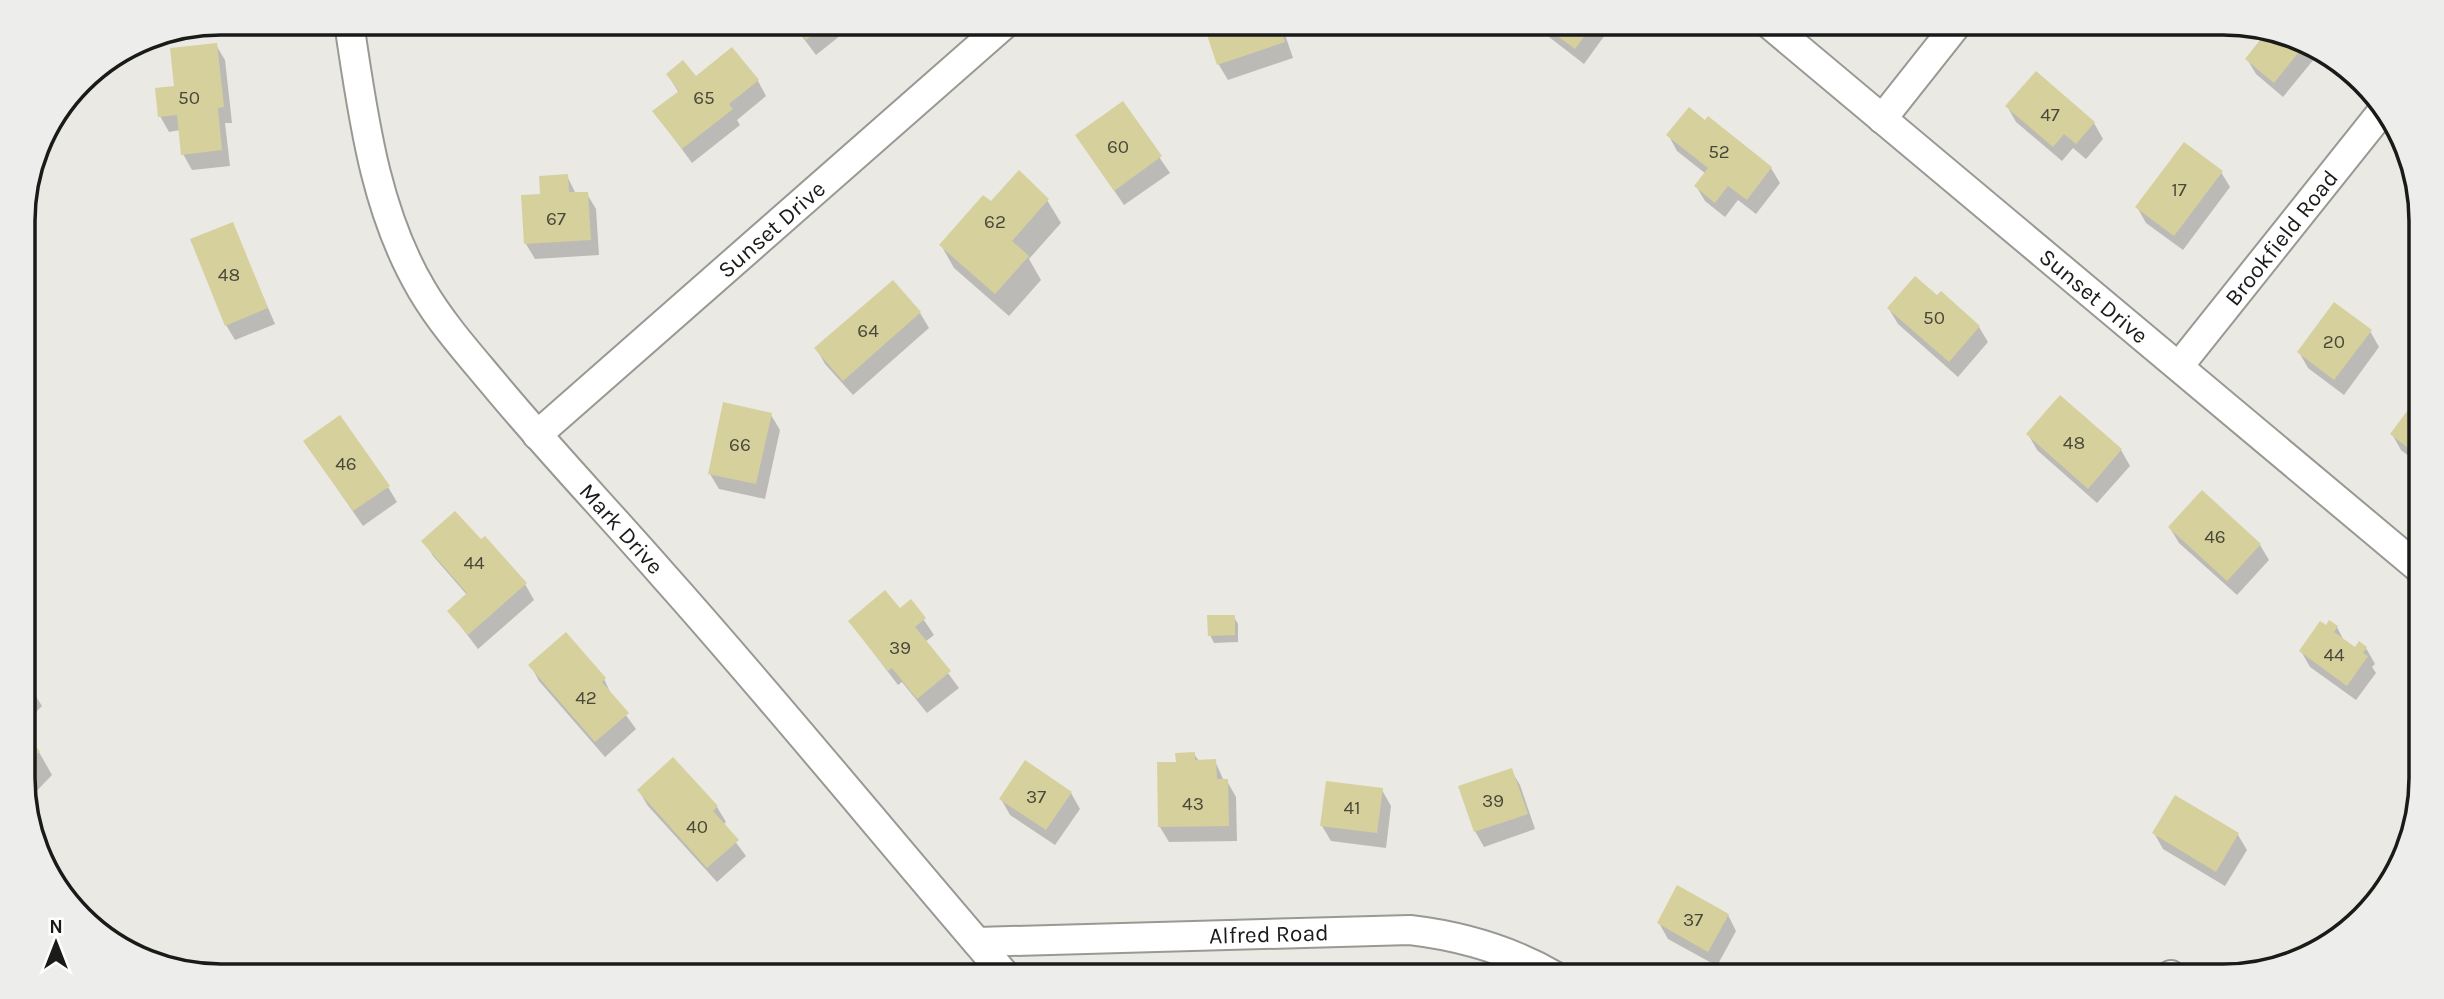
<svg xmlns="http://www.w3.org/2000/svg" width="2444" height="999" viewBox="0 0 2444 999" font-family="Karla,sans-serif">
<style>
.shadow{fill:#0003}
.building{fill:#d6d19c}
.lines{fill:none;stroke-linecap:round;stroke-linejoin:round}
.minor-casing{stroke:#999993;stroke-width:32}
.minor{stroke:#fff;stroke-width:28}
.labels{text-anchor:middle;stroke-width:7;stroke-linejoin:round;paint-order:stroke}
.number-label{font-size:19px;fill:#494839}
.street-label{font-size:23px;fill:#1a1a18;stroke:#fffffe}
.rim{fill:none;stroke:#1a1a18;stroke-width:3.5}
</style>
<rect width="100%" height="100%" fill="#eae9e4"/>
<g class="shadow">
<polygon points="792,23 856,23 816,55"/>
<polygon points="1205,23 1281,23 1293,58 1228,80 1219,65"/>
<polygon points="1531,23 1607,23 1610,28 1584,64"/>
<polygon points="2264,31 2299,38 2319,53 2283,97 2256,74 2247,59 2261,42 2258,37"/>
<polygon points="216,45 225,60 232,123 225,123 230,166 192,170 183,154 180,130 169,132 160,116"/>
<polygon points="2036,73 2094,123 2103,139 2086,159 2073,148 2062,161 2016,122 2007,106"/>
<polygon points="668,75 758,81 766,96 737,120 740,125 692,163 654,111 679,93"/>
<polygon points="1123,104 1170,173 1124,205 1077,136"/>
<polygon points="1669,136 1771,168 1780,183 1756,214 1738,200 1725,217 1705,201 1696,186 1706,174 1677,151"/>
<polygon points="2221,172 2230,187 2183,250 2146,223 2137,207"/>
<polygon points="567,176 576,194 587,194 596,209 599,255 535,259 526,244 542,196"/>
<polygon points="1047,200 1061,223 1029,259 1041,280 1009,316 954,268 941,245 992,203"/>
<polygon points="232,224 275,324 235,340 226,325"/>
<polygon points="1937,297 1979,327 1988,342 1958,377 1898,324 1889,309"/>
<polygon points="920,313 929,328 853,395 825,364 816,348"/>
<polygon points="2370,331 2379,347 2344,395 2308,368 2299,352"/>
<polygon points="2419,398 2420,398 2420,465 2401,450 2392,434"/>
<polygon points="771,415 780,430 765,499 719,489 710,474"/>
<polygon points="2028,434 2121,450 2130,466 2097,503 2037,450"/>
<polygon points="305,442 388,487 397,502 363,526"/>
<polygon points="2170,528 2260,545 2269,560 2237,595 2179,543"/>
<polygon points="424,541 525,584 534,600 478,649 449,611 467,595 433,556"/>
<polygon points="911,601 934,635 925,642 959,688 927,713 902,682 898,685 850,622 899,611"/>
<polygon points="1234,617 1238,624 1238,642 1214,643 1210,635"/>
<polygon points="2326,627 2337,627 2344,641 2356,649 2366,648 2375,664 2372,667 2376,673 2356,700 2310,667 2301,651"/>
<polygon points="531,666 604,679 612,696 636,729 605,757 539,681"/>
<polygon points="24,678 42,706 24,724"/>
<polygon points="24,738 39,752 52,775 25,803"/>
<polygon points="1194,754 1199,761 1215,761 1224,781 1227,781 1236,797 1237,841 1169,842 1160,827 1178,763"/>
<polygon points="1511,770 1520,785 1535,829 1484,847 1475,831"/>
<polygon points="1382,790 1391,806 1386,848 1331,841 1322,826"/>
<polygon points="639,791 717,807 726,822 723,825 746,856 717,882 648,806"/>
<polygon points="1071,793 1080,809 1055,845 1010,815 1001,799"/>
<polygon points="2154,833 2238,835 2247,850 2225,886 2163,849"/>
<polygon points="1728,915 1736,931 1717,966 1668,939 1659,923"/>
</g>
<g class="building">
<polygon points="793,23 828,23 806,40"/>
<polygon points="1203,23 1279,23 1285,42 1217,65"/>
<polygon points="1540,23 1594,23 1575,49"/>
<polygon points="2262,30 2299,38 2306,43 2274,83 2245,59 2260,40 2256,37"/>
<polygon points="217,43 224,107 218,108 222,150 181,155 177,115 158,117 155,88 174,86 170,48"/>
<polygon points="732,47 759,80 729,104 733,109 682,149 652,111 679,91 666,74 683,60 696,76"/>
<polygon points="2036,71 2095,122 2076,144 2064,134 2053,147 2005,106"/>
<polygon points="1123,101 1162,156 1114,191 1075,135"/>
<polygon points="1689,107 1705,120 1708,116 1772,167 1747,200 1728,186 1715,203 1694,186 1708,168 1666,135"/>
<polygon points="2184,142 2223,171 2174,236 2135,207"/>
<polygon points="1019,170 1049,199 1012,241 1029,256 995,294 939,245 983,195 991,201"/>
<polygon points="568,174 569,192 588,192 591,240 524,244 521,195 540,194 539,176"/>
<polygon points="233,222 268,308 225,326 190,239"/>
<polygon points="1915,276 1937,295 1941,291 1980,326 1949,362 1887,308"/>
<polygon points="893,280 921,312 843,381 814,348"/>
<polygon points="2334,302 2372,330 2334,380 2297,352"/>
<polygon points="2420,394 2420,457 2390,434"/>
<polygon points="2060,395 2122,449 2088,489 2026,434"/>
<polygon points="723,402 772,413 756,484 708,474"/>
<polygon points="340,415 390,486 353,511 303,441"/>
<polygon points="2202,490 2261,544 2227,581 2168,527"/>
<polygon points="455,511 481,539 485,536 527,583 468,635 447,611 467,593 421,541"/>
<polygon points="885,590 900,608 911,599 926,618 915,627 951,671 917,699 892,668 888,671 848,621"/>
<polygon points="1207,615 1235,615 1235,635 1208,636"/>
<polygon points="2329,620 2338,626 2334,632 2355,647 2359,641 2367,647 2363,653 2368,656 2347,686 2299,651 2320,621 2326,625"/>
<polygon points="566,632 606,678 602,682 629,713 595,742 528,665"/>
<polygon points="24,736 40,751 24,767"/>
<polygon points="1195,752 1195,760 1216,759 1217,779 1228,779 1229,826 1158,827 1157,762 1176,762 1175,753"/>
<polygon points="673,757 718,806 713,811 739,840 707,868 637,790"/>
<polygon points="1025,760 1072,792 1046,830 999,799"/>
<polygon points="1512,768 1528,814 1474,832 1458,786"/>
<polygon points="1326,781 1383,788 1377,833 1320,826"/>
<polygon points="2175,795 2239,833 2216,872 2152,833"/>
<polygon points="1677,885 1729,914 1708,952 1657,923"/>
</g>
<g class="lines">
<g class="minor-casing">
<g id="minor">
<path id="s1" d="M349,23C363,114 374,209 422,290C442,324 469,354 494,384C548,449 607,511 663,575C780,706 891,843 1006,976"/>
<path id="s2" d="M1768,23L2421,570"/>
<polyline points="1882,119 1958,23"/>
<path id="s3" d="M2179,366L2384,109"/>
<path id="s4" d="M537,435L1006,23"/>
<path id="s5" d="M977,942L1410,930C1461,936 1510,950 1555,976"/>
<polyline points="2171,975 2172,976"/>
</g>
</g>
<use href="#minor" class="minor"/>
</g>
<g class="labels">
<g class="number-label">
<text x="189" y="104">50</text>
<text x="704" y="104">65</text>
<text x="2050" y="121">47</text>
<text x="1118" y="153">60</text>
<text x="1719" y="158">52</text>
<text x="2179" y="196">17</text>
<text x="556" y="225">67</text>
<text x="995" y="228">62</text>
<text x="229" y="281">48</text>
<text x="1934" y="324">50</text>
<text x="868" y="337">64</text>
<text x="2334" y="348">20</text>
<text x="2074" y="449">48</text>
<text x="740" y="451">66</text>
<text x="346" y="470">46</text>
<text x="2215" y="543">46</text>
<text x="474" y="569">44</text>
<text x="900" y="654">39</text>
<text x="2334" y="661">44</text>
<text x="586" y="704">42</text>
<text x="1036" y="803">37</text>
<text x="1493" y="807">39</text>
<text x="1193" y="810">43</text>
<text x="1352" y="814">41</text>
<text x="697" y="833">40</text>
<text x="1693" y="926">37</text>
</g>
<g class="street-label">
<text dy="8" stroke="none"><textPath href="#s4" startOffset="312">Sunset Drive</textPath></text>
<text dy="8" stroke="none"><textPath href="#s3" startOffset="164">Brookfield Road</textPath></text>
<text dy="8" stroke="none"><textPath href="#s2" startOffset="425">Sunset Drive</textPath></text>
<text dy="8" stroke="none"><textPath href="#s1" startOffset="590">Mark Drive</textPath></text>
<text dy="8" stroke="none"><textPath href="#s5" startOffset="292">Alfred Road</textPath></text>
</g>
</g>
<path d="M0 0H2444V999H0ZM221 35H2223A186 186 0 0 1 2409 221V778A186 186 0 0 1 2223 964H221A186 186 0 0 1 35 778V221A186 186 0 0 1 221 35Z" fill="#ededec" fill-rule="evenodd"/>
<path class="rim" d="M221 35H2223A186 186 0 0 1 2409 221V778A186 186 0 0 1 2223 964H221A186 186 0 0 1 35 778V221A186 186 0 0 1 221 35Z"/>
<g transform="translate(56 943)" stroke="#fffffe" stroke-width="5" paint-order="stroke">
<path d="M0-5L12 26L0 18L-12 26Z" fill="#1a1a18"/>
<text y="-10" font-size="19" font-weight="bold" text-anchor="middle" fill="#1a1a18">N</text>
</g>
</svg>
